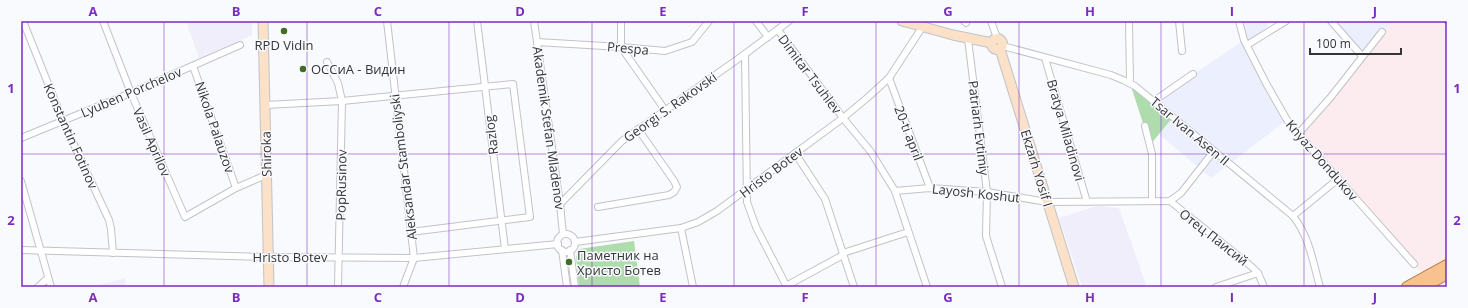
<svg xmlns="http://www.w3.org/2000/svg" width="1468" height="308" viewBox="0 0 1468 308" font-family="'Open Sans',sans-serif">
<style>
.built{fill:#eceffd}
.industrial{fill:#fcecef}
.education{fill:#f1eefc}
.green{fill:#aedcad}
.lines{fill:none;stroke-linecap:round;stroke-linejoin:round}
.street-casing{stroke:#c1c3c9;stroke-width:8}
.secondary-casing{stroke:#c1c3c9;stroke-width:11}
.primary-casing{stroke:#b07741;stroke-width:12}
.street{stroke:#fff;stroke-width:6}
.secondary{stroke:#fbe1c8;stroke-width:9}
.primary{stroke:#f7c290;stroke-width:10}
.rail-casing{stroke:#838487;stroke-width:3.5}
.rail{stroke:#f9fafe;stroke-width:2;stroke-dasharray:6;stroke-linecap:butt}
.grid{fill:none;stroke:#7b2cbf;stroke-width:1;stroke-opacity:0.55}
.poi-dot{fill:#436b26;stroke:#f9fafe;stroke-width:1.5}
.labels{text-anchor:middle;stroke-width:3;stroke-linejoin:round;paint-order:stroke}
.poi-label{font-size:13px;fill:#343537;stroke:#f9fafe;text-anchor:start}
.street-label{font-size:13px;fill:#343537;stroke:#f9fafe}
.neatline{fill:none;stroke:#7b2cbf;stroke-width:1.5}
.grid-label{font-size:13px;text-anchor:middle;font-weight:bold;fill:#7b2cbf}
</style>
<rect width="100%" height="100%" fill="#f9fafe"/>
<g class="built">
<polygon points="1243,21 1266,21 1270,31 1247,45 1287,120 1211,178 1159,134 1173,117 1154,101 1244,40 1239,23"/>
<polygon points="1331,21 1395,21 1382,32 1362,56"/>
</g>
<polygon class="industrial" points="1395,21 1440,21 1447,28 1447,287 1407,287 1425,277 1298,134 1382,32"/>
<g class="education">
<polygon points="186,21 252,21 252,35 199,58"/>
<polygon points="1097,206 1119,208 1147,287 1082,287 1059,218"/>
<polygon points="125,278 126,287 91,287"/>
</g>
<g class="green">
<polygon points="1130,83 1173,117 1150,145"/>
<polygon points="634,241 640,287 579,287 576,257 579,249"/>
</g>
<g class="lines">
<g class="street-casing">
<g id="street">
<polyline points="23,21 63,121 109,220 111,229 113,253"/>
<polyline points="103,21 131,93 185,217 236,188 266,175"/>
<polyline points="387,21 414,258 403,287"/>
<polyline points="477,21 505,249"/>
<polyline points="534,21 560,204 563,234"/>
<polyline points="621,21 621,47 665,110"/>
<polyline points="756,21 768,37"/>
<polyline points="964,21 966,23"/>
<polyline points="991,21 997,38"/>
<polyline points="1129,21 1130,83"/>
<polyline points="1179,21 1182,51"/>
<polyline points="1239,21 1244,40 1267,85 1287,120 1317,155 1414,264"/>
<polyline points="1331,21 1362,56"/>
<polyline points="778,30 843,118 871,152 895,191 927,287"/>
<polyline points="968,39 987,192 986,236 1002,287"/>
<polyline points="537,42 621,47 665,51 692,42 709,21"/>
<polyline points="1247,45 1286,21"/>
<path d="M1003,46L1111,75L1123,80L1135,86L1293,216C1309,236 1313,262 1320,287"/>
<polyline points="745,54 747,202 756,227 787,287"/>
<polyline points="1045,58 1087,202"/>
<polyline points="327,62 338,83 342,101 338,287"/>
<polyline points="193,66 236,188"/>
<polyline points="889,78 930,188"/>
<polyline points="1154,101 1193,74"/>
<polyline points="265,105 342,101 513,84 530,217 411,232"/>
<polyline points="1145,126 1152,154 1152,201"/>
<polyline points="1298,134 1330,98 1382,32"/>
<polyline points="21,138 133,92 240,45"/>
<polyline points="795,153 825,199 854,287"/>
<polyline points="21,181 51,287"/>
<polyline points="895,191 930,188 987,192 1047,202 1170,201 1181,193 1214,151"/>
<polyline points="1170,201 1252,267 1258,273 1264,287"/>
<polyline points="560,204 622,141 745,54 789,21"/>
<polyline points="598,207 669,195 674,192 677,187 674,181 638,129"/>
<polyline points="1293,216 1338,179"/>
<polyline points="681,228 693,287"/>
<circle cx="566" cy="243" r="9"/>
<polyline points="575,242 681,228 698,222 717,211 843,118 867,98 889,78 923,26"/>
<polyline points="21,250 268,257 414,258 558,244"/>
<polyline points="562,250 567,287"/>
<polyline points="570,250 575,287"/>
<polyline points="843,253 908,232"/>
<polyline points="786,286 843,255"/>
<polyline points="38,287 48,278"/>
<polyline points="1216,287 1258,273"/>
</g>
</g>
<g class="secondary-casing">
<g id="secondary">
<polyline points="263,21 269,287"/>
<polyline points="902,21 953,35 992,43"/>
<circle cx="997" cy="44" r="5.5"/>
<polyline points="1000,49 1074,287"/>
</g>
</g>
<g class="primary-casing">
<g id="primary">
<polyline points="1407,287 1447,265"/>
<polyline points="1423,287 1447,274"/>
</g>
</g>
<use href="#street" class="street"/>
<use href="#secondary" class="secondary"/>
<use href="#primary" class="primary"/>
<g class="rail-casing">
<polyline id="rail" points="1445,21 1447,23"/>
</g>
<use href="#rail" class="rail"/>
</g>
<path class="grid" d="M164,21V287M307,21V287M449,21V287M592,21V287M734,21V287M876,21V287M1019,21V287M1161,21V287M1304,21V287M21,154H1447"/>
<g class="poi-dot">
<circle cx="284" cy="31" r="4"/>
<circle cx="303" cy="69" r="4"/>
<circle cx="569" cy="262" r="4"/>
</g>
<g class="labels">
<g class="poi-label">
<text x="284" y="50" text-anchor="middle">RPD Vidin</text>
<text x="311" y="74">ОССиА - Видин</text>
<text x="577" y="260">Паметник на<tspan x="577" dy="15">Христо Ботев</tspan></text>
</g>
<g class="street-label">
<text transform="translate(628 48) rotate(5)" y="5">Prespa</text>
<text transform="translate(810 74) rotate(53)" y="5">Dimitar Tsuhlev</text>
<text transform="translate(131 92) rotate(-23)" y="5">Lyuben Porchelov</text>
<text transform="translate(670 107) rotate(-35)" y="5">Georgi S. Rakovski</text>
<text transform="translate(215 127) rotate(71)" y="5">Nikola Palauzov</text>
<text transform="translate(549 128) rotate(82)" y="5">Akademik Stefan Mladenov</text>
<text transform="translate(979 128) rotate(83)" y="5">Patriarh Evtimiy</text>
<text transform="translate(1066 130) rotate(74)" y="5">Bratya Miladinovi</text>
<text transform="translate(1190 131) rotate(40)" y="5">Tsar Ivan Asen II</text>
<text transform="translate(909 133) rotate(69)" y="5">20-ti april</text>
<text transform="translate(491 135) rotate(-97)" y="5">Razlog</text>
<text transform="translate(71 136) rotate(66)" y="5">Konstantin Fotinov</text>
<text transform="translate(152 142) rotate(66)" y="5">Vasil Aprilov</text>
<text transform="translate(266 154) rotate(-91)" y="5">Shiroka</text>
<text transform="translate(1322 160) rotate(49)" y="5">Knyaz Dondukov</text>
<text transform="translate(403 167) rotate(-97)" y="5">Aleksandar Stamboliyski</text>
<text transform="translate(1037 168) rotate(73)" y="5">Ekzarh Yosif I</text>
<text transform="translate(771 172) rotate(-37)" y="5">Hristo Botev</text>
<text transform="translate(341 185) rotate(-89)" y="5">PopRusinov</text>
<text transform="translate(976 193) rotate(6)" y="5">Layosh Koshut</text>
<text transform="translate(1214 237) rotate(38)" y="5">Отец Паисий</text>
<text x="290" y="262">Hristo Botev</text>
</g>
</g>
<rect width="1468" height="308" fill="none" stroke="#f9fafe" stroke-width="44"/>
<path d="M1310 48v6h91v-6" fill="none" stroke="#343537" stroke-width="2"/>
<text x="1316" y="48" font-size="12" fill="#343537" stroke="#f9fafe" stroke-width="3" paint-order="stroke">100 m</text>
<rect x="22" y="22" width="1424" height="264" class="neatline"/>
<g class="grid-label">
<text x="93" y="16">A</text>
<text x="236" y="16">B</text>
<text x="378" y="16">C</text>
<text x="520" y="16">D</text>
<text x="663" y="16">E</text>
<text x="805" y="16">F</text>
<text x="948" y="16">G</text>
<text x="1090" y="16">H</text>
<text x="1232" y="16">I</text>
<text x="1375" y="16">J</text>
<text x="11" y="93">1</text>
<text x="1457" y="93">1</text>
<text x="11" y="225">2</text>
<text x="1457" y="225">2</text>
<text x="93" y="302">A</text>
<text x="236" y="302">B</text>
<text x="378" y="302">C</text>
<text x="520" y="302">D</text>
<text x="663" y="302">E</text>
<text x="805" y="302">F</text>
<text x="948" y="302">G</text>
<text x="1090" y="302">H</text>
<text x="1232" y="302">I</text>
<text x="1375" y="302">J</text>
</g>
</svg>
